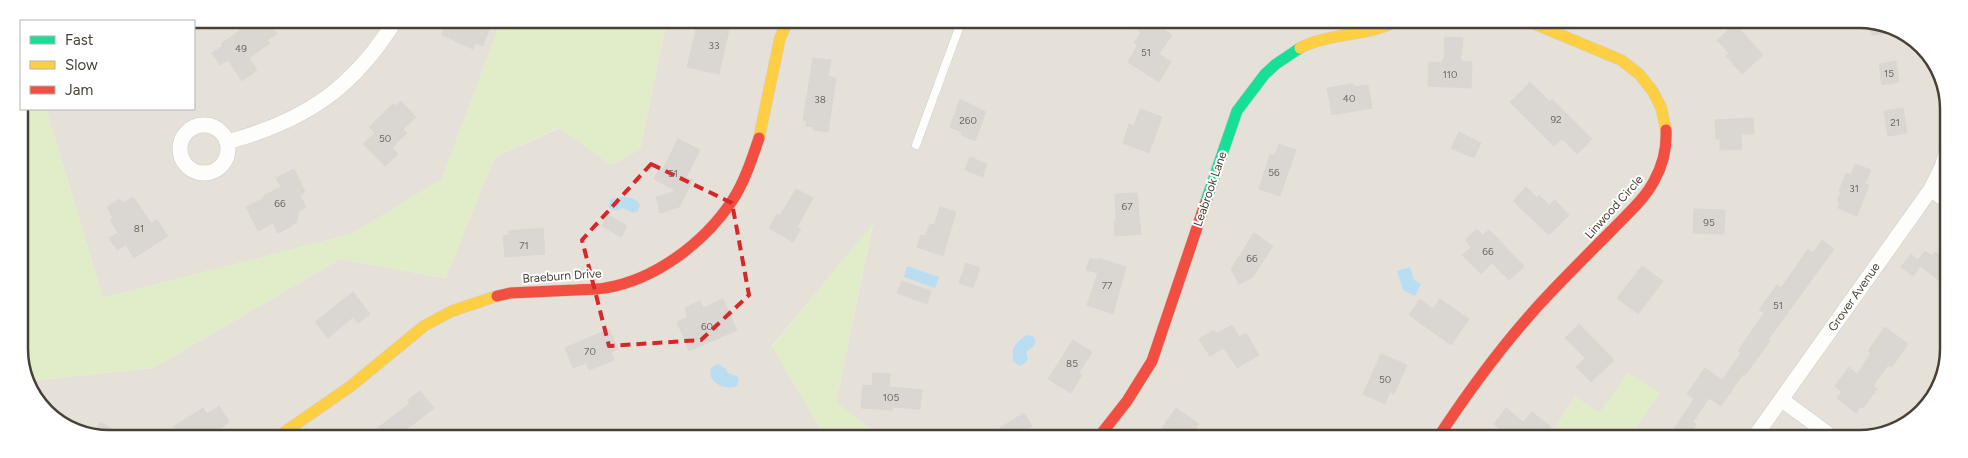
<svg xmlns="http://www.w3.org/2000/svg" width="1968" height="458" viewBox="0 0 1968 458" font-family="Figtree,sans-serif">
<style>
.residential{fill:#e6e1d8}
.green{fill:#e1edc9}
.water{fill:#b9def2}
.building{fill:#dad6d2;stroke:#dad6d1}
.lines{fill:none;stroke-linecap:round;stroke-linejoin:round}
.lane-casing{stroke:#d0cdc8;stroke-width:9}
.street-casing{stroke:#d0cdc8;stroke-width:16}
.fast-casing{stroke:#d2ccc1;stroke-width:12}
.slow-casing{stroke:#d2ccc1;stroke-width:12}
.jam-casing{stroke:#d2ccc1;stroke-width:12}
.lane{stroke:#fdfdfc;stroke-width:8}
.street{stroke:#fdfdfc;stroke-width:15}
.fast{stroke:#16e098;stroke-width:11}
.slow{stroke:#ffcf43;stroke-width:11}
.jam{stroke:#f24e42;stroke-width:11}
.marked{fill:none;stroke:#d62828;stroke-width:4;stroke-dasharray:10 6;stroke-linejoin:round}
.labels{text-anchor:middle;stroke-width:4;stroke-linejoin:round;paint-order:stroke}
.number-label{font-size:10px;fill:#6f685e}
.street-label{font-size:12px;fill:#494136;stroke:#fff}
.rim{fill:none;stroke:#494136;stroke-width:2.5}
</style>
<rect width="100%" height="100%" fill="#f2efeb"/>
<g class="residential">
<polygon points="108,19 502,19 442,179 352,234 103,298 46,109 194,109 194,21 95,21"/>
<polygon points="667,19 1877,20 1923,45 1947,90 1948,367 1919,417 1865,439 1628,439 1660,393 1599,413 1575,397 1548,439 881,438 836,402 873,224 772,346 826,438 91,438 45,413 28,381 153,368 340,259 445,278 495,157 560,128 611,165 640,149"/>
</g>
<g class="green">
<polygon points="502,19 667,19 640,149 611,165 559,128 495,157 446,278 340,259 153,368 28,381 21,368 19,103 21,97 21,109 46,109 103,298 352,234 442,179"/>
<polygon points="873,223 836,402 881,438 826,438 772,347"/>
<polygon points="1628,373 1660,393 1628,439 1548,439 1575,397 1599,413"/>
</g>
<g class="water">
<polygon points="185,19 199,19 203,25 194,31 194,21 186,21"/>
<path d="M622,197C630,197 636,198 640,205L638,211L633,213L623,208L615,211L609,208V202L611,199Z"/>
<polygon points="907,266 939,277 935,288 904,277"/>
<polygon points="1410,267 1414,280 1421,284 1415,296 1403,290 1397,271"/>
<path d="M1026,335L1033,336L1036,341L1033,347L1026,352C1029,359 1028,363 1020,366L1014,362C1010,348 1015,344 1026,335Z"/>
<path d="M718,364L725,368L728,373L737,376L739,380L737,386C725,391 706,382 711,368Z"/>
</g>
<g class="building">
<polygon points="249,19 255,19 258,24 267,19 277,34 267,40 270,43 249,58 257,70 242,81 228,60 220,65 212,53 223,46 221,44 242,29 240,25"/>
<polygon points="447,19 493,19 483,46 475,43 473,49 442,35"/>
<polygon points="708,19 730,25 719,74 687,67 697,26 706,28"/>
<polygon points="1122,20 1148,20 1172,35 1159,54 1171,62 1159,82 1128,62 1138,45 1134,43 1141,32"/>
<polygon points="1870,20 1877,20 1898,32 1872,35"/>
<polygon points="1735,24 1763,55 1742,74 1726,56 1729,53 1717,40"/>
<polygon points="1445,37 1463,38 1461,61 1472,62 1471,88 1428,86 1429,62 1442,63 1442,60 1444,60"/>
<polygon points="813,58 831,60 828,76 836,78 828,132 813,130 813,127 806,126 807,121 803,120"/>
<polygon points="1896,61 1899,82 1882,85 1879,64"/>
<polygon points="1530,82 1550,102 1552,99 1592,139 1577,154 1562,139 1554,146 1510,102"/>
<polygon points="1353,84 1354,87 1368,85 1372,108 1332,115 1327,88"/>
<polygon points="960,99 986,112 975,141 961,135 962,132 950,127"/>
<polygon points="401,101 416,117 403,129 407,133 392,148 398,154 385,166 363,144 375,133 369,127 393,104 395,106"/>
<polygon points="1903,108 1907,133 1888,136 1884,111"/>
<polygon points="1140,109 1162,117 1149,153 1123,143 1129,124 1134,126"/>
<polygon points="1753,118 1754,134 1741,134 1742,149 1720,150 1720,139 1716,139 1715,120"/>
<polygon points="1459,132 1481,143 1474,158 1451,148"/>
<polygon points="678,139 700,150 686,177 693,180 679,207 660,213 656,197 676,191 654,179 660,168 663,169"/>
<polygon points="1279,144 1296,150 1280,196 1259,189 1270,154 1275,155"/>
<polygon points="970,157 987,164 983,177 965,170"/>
<polygon points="1855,164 1871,170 1865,184 1869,185 1857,216 1838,208 1840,202 1837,201 1841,192 1839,191 1846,173 1851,175"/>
<polygon points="294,169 305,192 300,195 306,207 299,211 296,223 291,225 292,226 278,233 273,223 258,231 246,207 264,198 263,196 281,187 276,178"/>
<polygon points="1526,187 1537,198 1539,195 1549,205 1555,200 1569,215 1549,235 1513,201"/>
<polygon points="796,189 813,198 797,227 801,229 793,242 769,228 777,214 780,216"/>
<polygon points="1137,193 1141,234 1115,236 1114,221 1116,221 1115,194"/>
<polygon points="133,197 151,223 157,220 168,236 134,258 126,245 117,250 109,238 118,233 110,220 113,218 107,207 120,199 123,203"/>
<polygon points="940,207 956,212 943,256 917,247 921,235 925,236 930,224 934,225"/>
<polygon points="1694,209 1725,210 1724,234 1693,233"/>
<polygon points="608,215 627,226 621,237 602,226"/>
<polygon points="543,228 545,254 505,257 503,236 509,235 508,231"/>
<polygon points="1477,229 1483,235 1489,230 1524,266 1509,280 1492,263 1481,274 1462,255 1472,247 1465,240"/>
<polygon points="1254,233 1273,246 1253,277 1239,284 1231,269"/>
<polygon points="1822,240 1834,249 1768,340 1770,341 1754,363 1745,375 1743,374 1721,406 1709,398 1693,422 1696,424 1686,439 1667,439 1694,399 1687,394 1705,368 1722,380 1741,353 1738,351 1764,313 1759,310 1777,285 1781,288 1808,249 1813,253"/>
<polygon points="1925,251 1932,256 1935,252 1948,261 1948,277 1943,283 1920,266 1913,276 1901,267 1911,254 1918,260"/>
<polygon points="1090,258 1097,260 1098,258 1126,267 1113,314 1087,305 1098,273 1086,270"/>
<polygon points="966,263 980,268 973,288 959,283"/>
<polygon points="1642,266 1663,281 1638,314 1617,298"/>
<polygon points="902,281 931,291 927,304 897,293"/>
<polygon points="353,292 370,314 358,323 353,317 328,338 315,322"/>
<polygon points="723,299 737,330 689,351 677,322 688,317 685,308 700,301 703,308"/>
<polygon points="1420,299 1433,309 1440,299 1469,319 1451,345 1409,315"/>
<polygon points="1579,324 1614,360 1591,382 1576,367 1585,358 1565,338"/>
<polygon points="1232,325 1239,337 1246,333 1259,355 1237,368 1224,348 1210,356 1199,339 1214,330 1216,334"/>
<polygon points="1885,327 1908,344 1892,367 1888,365 1873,386 1877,389 1863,408 1861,406 1856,413 1837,398 1842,392 1835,386 1849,367 1857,374 1871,353 1868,351"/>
<polygon points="609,329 618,349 611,352 614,360 589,370 586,363 573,368 565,348"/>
<polygon points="1073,340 1092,352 1079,373 1082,375 1071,393 1048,379"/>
<polygon points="1381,354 1407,365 1394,394 1390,392 1385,404 1363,394"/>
<polygon points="873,373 890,374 889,387 922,390 920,409 893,407 892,410 861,408 863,385 872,386"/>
<polygon points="420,391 434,408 395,438 381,438 375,430 410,403 408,400"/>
<polygon points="219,406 229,422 205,438 179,438 173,427 203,408 207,414"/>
<polygon points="1176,408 1199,424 1189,438 1155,438"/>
<polygon points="1506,408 1523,422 1532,412 1551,427 1542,439 1513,439 1494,424"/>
<polygon points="1024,413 1032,426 1019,434 1022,438 984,438"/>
<polygon points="100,422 129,438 92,438"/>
</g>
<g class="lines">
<g class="lane-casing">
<polyline id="lane" points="916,145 962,20"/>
</g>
<g class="street-casing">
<g id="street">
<circle cx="204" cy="149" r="24"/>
<path d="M227,142C305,121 354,88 396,19"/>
<polyline points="1931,189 1948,202"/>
<polyline points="1782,400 1835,439"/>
<polyline points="1753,439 1931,189 1942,167 1947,150"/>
</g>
</g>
<g class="fast-casing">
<polyline id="fast" points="1205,204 1237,111 1265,74 1276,64 1300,48"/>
</g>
<g class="slow-casing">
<g id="slow">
<polyline points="1525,20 1621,60 1639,74 1652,90 1661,107 1666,130"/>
<path d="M1300,48C1331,32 1368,37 1399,20"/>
<polyline points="759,138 780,38 789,19"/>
<polyline points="276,438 351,386 424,326 452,311 497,296"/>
</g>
</g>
<g class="jam-casing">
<g id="jam">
<path d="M497,296L510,293C532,292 553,291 575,290C585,289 596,290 605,288C655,280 704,243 732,201C744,183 752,159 759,138"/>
<polyline points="1098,438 1127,401 1152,361 1205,204"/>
<path d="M1437,439C1471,387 1508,337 1551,292C1571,271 1592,250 1612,230C1627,214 1644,200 1654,181C1663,165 1667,148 1666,130"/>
</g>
</g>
<use href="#lane" class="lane"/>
<use href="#street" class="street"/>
<use href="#fast" class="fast"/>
<use href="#slow" class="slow"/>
<use href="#jam" class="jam"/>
</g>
<path class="marked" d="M651,164L732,203L749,295L701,340L609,346L582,240Z"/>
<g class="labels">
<g class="number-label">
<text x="714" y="49">33</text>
<text x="241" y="52">49</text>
<text x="1146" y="56">51</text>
<text x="1889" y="77">15</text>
<text x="1450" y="78">110</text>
<text x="1349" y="102">40</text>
<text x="820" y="103">38</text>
<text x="1556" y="123">92</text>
<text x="968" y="124">260</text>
<text x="1895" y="126">21</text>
<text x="385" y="142">50</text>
<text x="1274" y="176">56</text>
<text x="673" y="177">51</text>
<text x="1854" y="192">31</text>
<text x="280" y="207">66</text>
<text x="1127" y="210">67</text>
<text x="1709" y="226">95</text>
<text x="139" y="232">81</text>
<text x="524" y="249">71</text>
<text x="1488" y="255">66</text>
<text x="1252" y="262">66</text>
<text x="1107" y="289">77</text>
<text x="1778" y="309">51</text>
<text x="707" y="330">60</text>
<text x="590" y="355">70</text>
<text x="1072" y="367">85</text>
<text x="1385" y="383">50</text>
<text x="891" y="401">105</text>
</g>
<g class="street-label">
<text transform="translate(1210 189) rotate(-71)" y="4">Leabrook Lane</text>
<text transform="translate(1614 207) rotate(-48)" y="4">Linwood Circle</text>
<text transform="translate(562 276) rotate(-4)" y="4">Braeburn Drive</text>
<text transform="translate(1854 297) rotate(-55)" y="4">Grover Avenue</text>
</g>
</g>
<path d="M0 0H1968V458H0ZM109 28H1859A81 81 0 0 1 1940 109V349A81 81 0 0 1 1859 430H109A81 81 0 0 1 28 349V109A81 81 0 0 1 109 28Z" fill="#fff" fill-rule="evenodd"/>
<path class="rim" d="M109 28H1859A81 81 0 0 1 1940 109V349A81 81 0 0 1 1859 430H109A81 81 0 0 1 28 349V109A81 81 0 0 1 109 28Z"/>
<rect x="20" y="20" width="175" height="90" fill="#ffffff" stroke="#b6b3af"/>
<rect x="30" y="36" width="25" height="8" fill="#16e098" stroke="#b6b3af"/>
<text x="65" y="45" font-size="15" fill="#494136">Fast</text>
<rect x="30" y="61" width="25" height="8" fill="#ffcf43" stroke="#b6b3af"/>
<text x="65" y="70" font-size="15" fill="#494136">Slow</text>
<rect x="30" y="86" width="25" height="8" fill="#f24e42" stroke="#b6b3af"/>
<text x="65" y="95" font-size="15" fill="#494136">Jam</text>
</svg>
